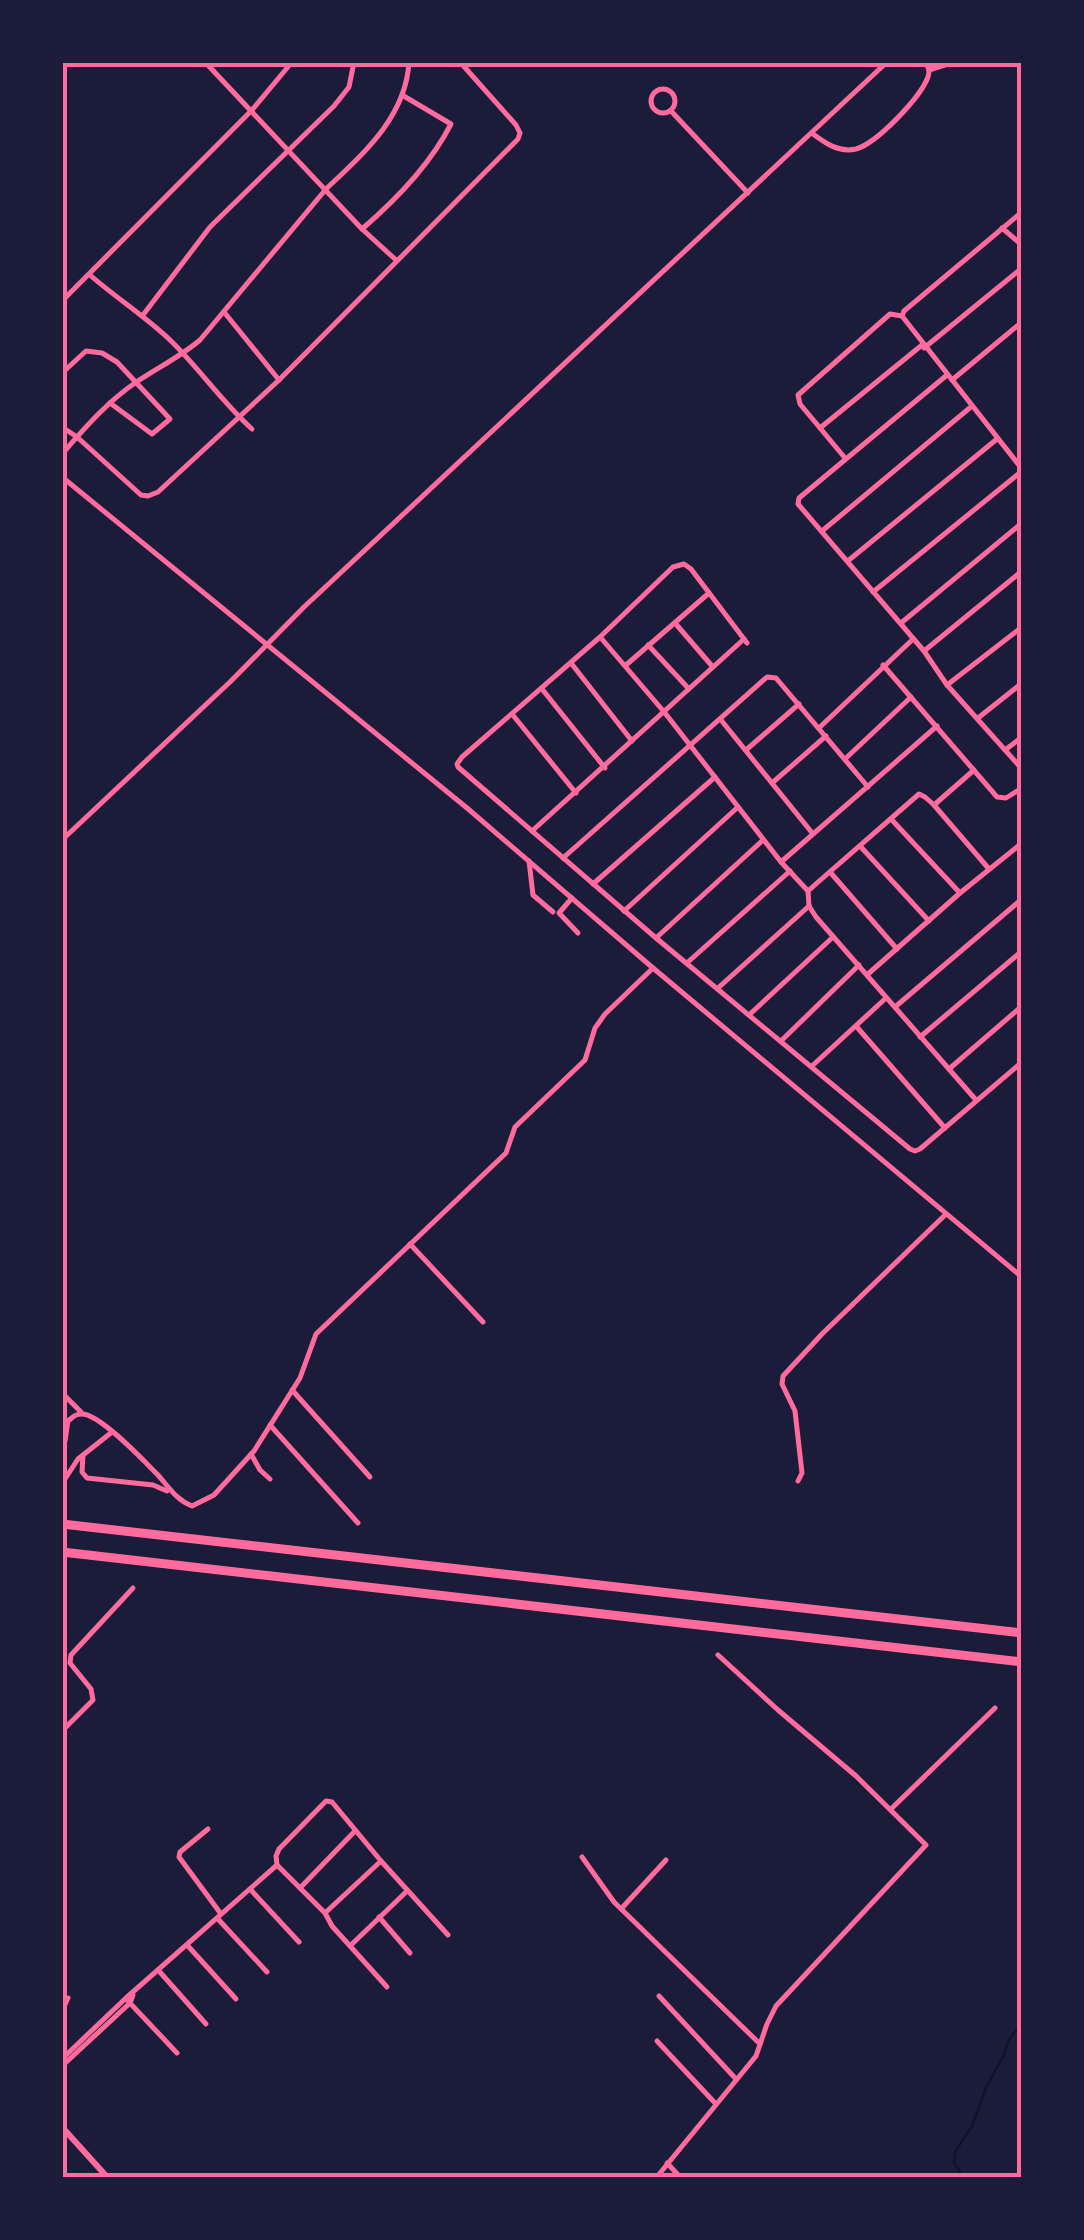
<svg xmlns="http://www.w3.org/2000/svg" width="1084" height="2240" viewBox="0 0 1084 2240" font-family="Lato,sans-serif">
<style>
.lines{fill:none;stroke-linecap:round;stroke-linejoin:round}
.stream{stroke:#12122b;stroke-width:2.5}
.minor{stroke:#ff6b9d;stroke-width:5}
.secondary{stroke:#ff6b9d;stroke-width:6}
.motorway{stroke:#ff6b9d;stroke-width:9}
.neatline{fill:none;stroke:#ff6b9d;stroke-width:4}
</style>
<rect width="100%" height="100%" fill="#1b1b3a"/>
<g class="lines">
<polyline class="stream" points="965,2178 954,2163 955,2152 972,2126 986,2088 1003,2057 1009,2039 1022,2024"/>
<g class="minor">
<polyline points="205,62 362,229 396,260"/>
<polyline points="929,70 954,62"/>
<circle cx="663" cy="101" r="12"/>
<polyline points="671,111 748,193"/>
<path d="M813,134C825,143 839,153 856,149C877,143 920,98 928,77C930,70 929,69 925,62"/>
<polyline points="1022,212 904,311 902,316 1022,469"/>
<polyline points="1002,228 1022,245"/>
<path d="M362,229C397,199 430,165 451,124L402,95"/>
<path d="M90,275C116,298 145,316 170,340C199,368 222,402 252,429"/>
<polyline points="62,301 252,110 292,62"/>
<polyline points="224,312 279,380"/>
<polyline points="143,315 210,227 334,106 349,87 354,62"/>
<polyline points="924,348 1022,268"/>
<polyline points="62,373 86,351 102,353 117,362 170,419 152,434 110,403"/>
<polyline points="952,380 1022,322"/>
<polyline points="62,427 77,437 141,495 148,496 158,492 279,380 518,139 520,133 516,125 460,62"/>
<polyline points="820,428 922,345"/>
<path d="M62,454C84,429 107,402 135,383C157,368 180,357 200,340L326,189C363,154 406,117 409,62"/>
<polyline points="845,458 800,404 798,395 890,314 902,316"/>
<polyline points="62,477 467,808 653,968 1022,1277"/>
<polyline points="822,531 972,406"/>
<polyline points="849,560 997,439"/>
<polyline points="873,592 1022,471"/>
<polyline points="675,623 712,666"/>
<polyline points="901,623 1022,523"/>
<polyline points="1022,627 947,685 1022,769"/>
<polyline points="601,638 665,713 781,862 808,891"/>
<polyline points="747,643 691,569 684,564 673,567 600,637 462,757 457,764 458,767 656,938 910,1149 915,1151 920,1149 1022,1062"/>
<polyline points="648,645 689,689"/>
<polyline points="924,651 1022,571"/>
<polyline points="571,663 632,741"/>
<polyline points="626,665 709,593"/>
<polyline points="883,665 997,797 1006,798 1022,788"/>
<polyline points="947,685 924,651 798,504 799,498 947,375"/>
<polyline points="542,689 605,768"/>
<polyline points="512,714 576,793"/>
<polyline points="978,718 1022,683"/>
<polyline points="721,720 813,834"/>
<polyline points="820,727 912,640"/>
<polyline points="746,750 799,704"/>
<polyline points="1005,750 1022,737"/>
<polyline points="845,759 911,697"/>
<polyline points="772,783 826,736"/>
<polyline points="934,805 974,770"/>
<polyline points="891,819 960,893"/>
<polyline points="532,831 744,639"/>
<polyline points="62,840 231,681 304,607 887,62"/>
<polyline points="860,846 929,921"/>
<polyline points="563,858 767,677 776,678 868,787"/>
<polyline points="529,861 533,895 553,912"/>
<polyline points="781,862 937,726"/>
<polyline points="830,872 897,949"/>
<polyline points="593,884 715,777"/>
<polyline points="572,898 559,913 578,933"/>
<polyline points="624,911 738,807"/>
<polyline points="656,938 763,840"/>
<polyline points="688,962 790,871"/>
<polyline points="868,974 960,893 1022,843"/>
<polyline points="718,988 809,906"/>
<polyline points="895,1007 1022,899"/>
<polyline points="749,1015 833,937"/>
<polyline points="856,1026 945,1128"/>
<polyline points="920,1037 1022,951"/>
<polyline points="781,1041 859,965"/>
<polyline points="812,1066 886,998"/>
<polyline points="949,1069 1022,1006"/>
<polyline points="976,1100 816,917 809,906 808,891 817,883 919,794 925,797 934,805 989,869"/>
<polyline points="410,1244 483,1322"/>
<polyline points="292,1390 370,1477"/>
<polyline points="62,1393 81,1412"/>
<polyline points="270,1425 358,1523"/>
<path d="M62,1445L65,1441L68,1421C73,1417 75,1414 82,1414C100,1414 144,1461 157,1474C169,1487 176,1500 192,1506L214,1495L254,1451L300,1378L316,1334L506,1153L515,1127L585,1060L595,1028L605,1014L653,968"/>
<polyline points="251,1454 260,1470 270,1479"/>
<polyline points="83,1455 82,1472 87,1478 153,1485 167,1491"/>
<polyline points="798,1481 802,1473 795,1411 782,1384 783,1376 822,1334 945,1215"/>
<polyline points="63,1482 78,1459 112,1432"/>
<polyline points="62,1731 93,1700 91,1689 70,1663 71,1655 133,1588"/>
<polyline points="891,1809 995,1708"/>
<polyline points="208,1829 180,1852 179,1857 221,1914"/>
<polyline points="582,1857 614,1902 760,2044"/>
<polyline points="277,1865 325,1913 332,1926 387,1987"/>
<polyline points="300,1888 355,1831"/>
<polyline points="250,1889 299,1942"/>
<polyline points="621,1909 666,1860"/>
<polyline points="325,1913 381,1861"/>
<polyline points="379,1917 410,1953"/>
<polyline points="218,1919 267,1972"/>
<polyline points="188,1946 236,1999"/>
<polyline points="350,1946 407,1891"/>
<polyline points="159,1971 206,2024"/>
<polyline points="659,1996 736,2079"/>
<polyline points="128,2001 177,2053"/>
<polyline points="62,2011 68,1998"/>
<polyline points="657,2041 715,2103"/>
<polyline points="62,2059 126,1998 277,1865 276,1856 279,1849 326,1801 332,1802 381,1861 448,1935"/>
<polyline points="62,2066 130,2003 133,1995"/>
<polyline points="667,2163 681,2178"/>
<polyline points="656,2178 756,2056 767,2024 776,2006 926,1845 856,1776 778,1710 718,1655"/>
</g>
<polyline class="secondary" points="62,2127 108,2178"/>
<g class="motorway">
<polyline points="62,1524 1022,1633"/>
<polyline points="62,1552 1022,1662"/>
</g>
</g>
<rect width="1084" height="2240" fill="none" stroke="#1b1b3a" stroke-width="130"/>
<rect x="65" y="65" width="954" height="2110" class="neatline"/>
</svg>
